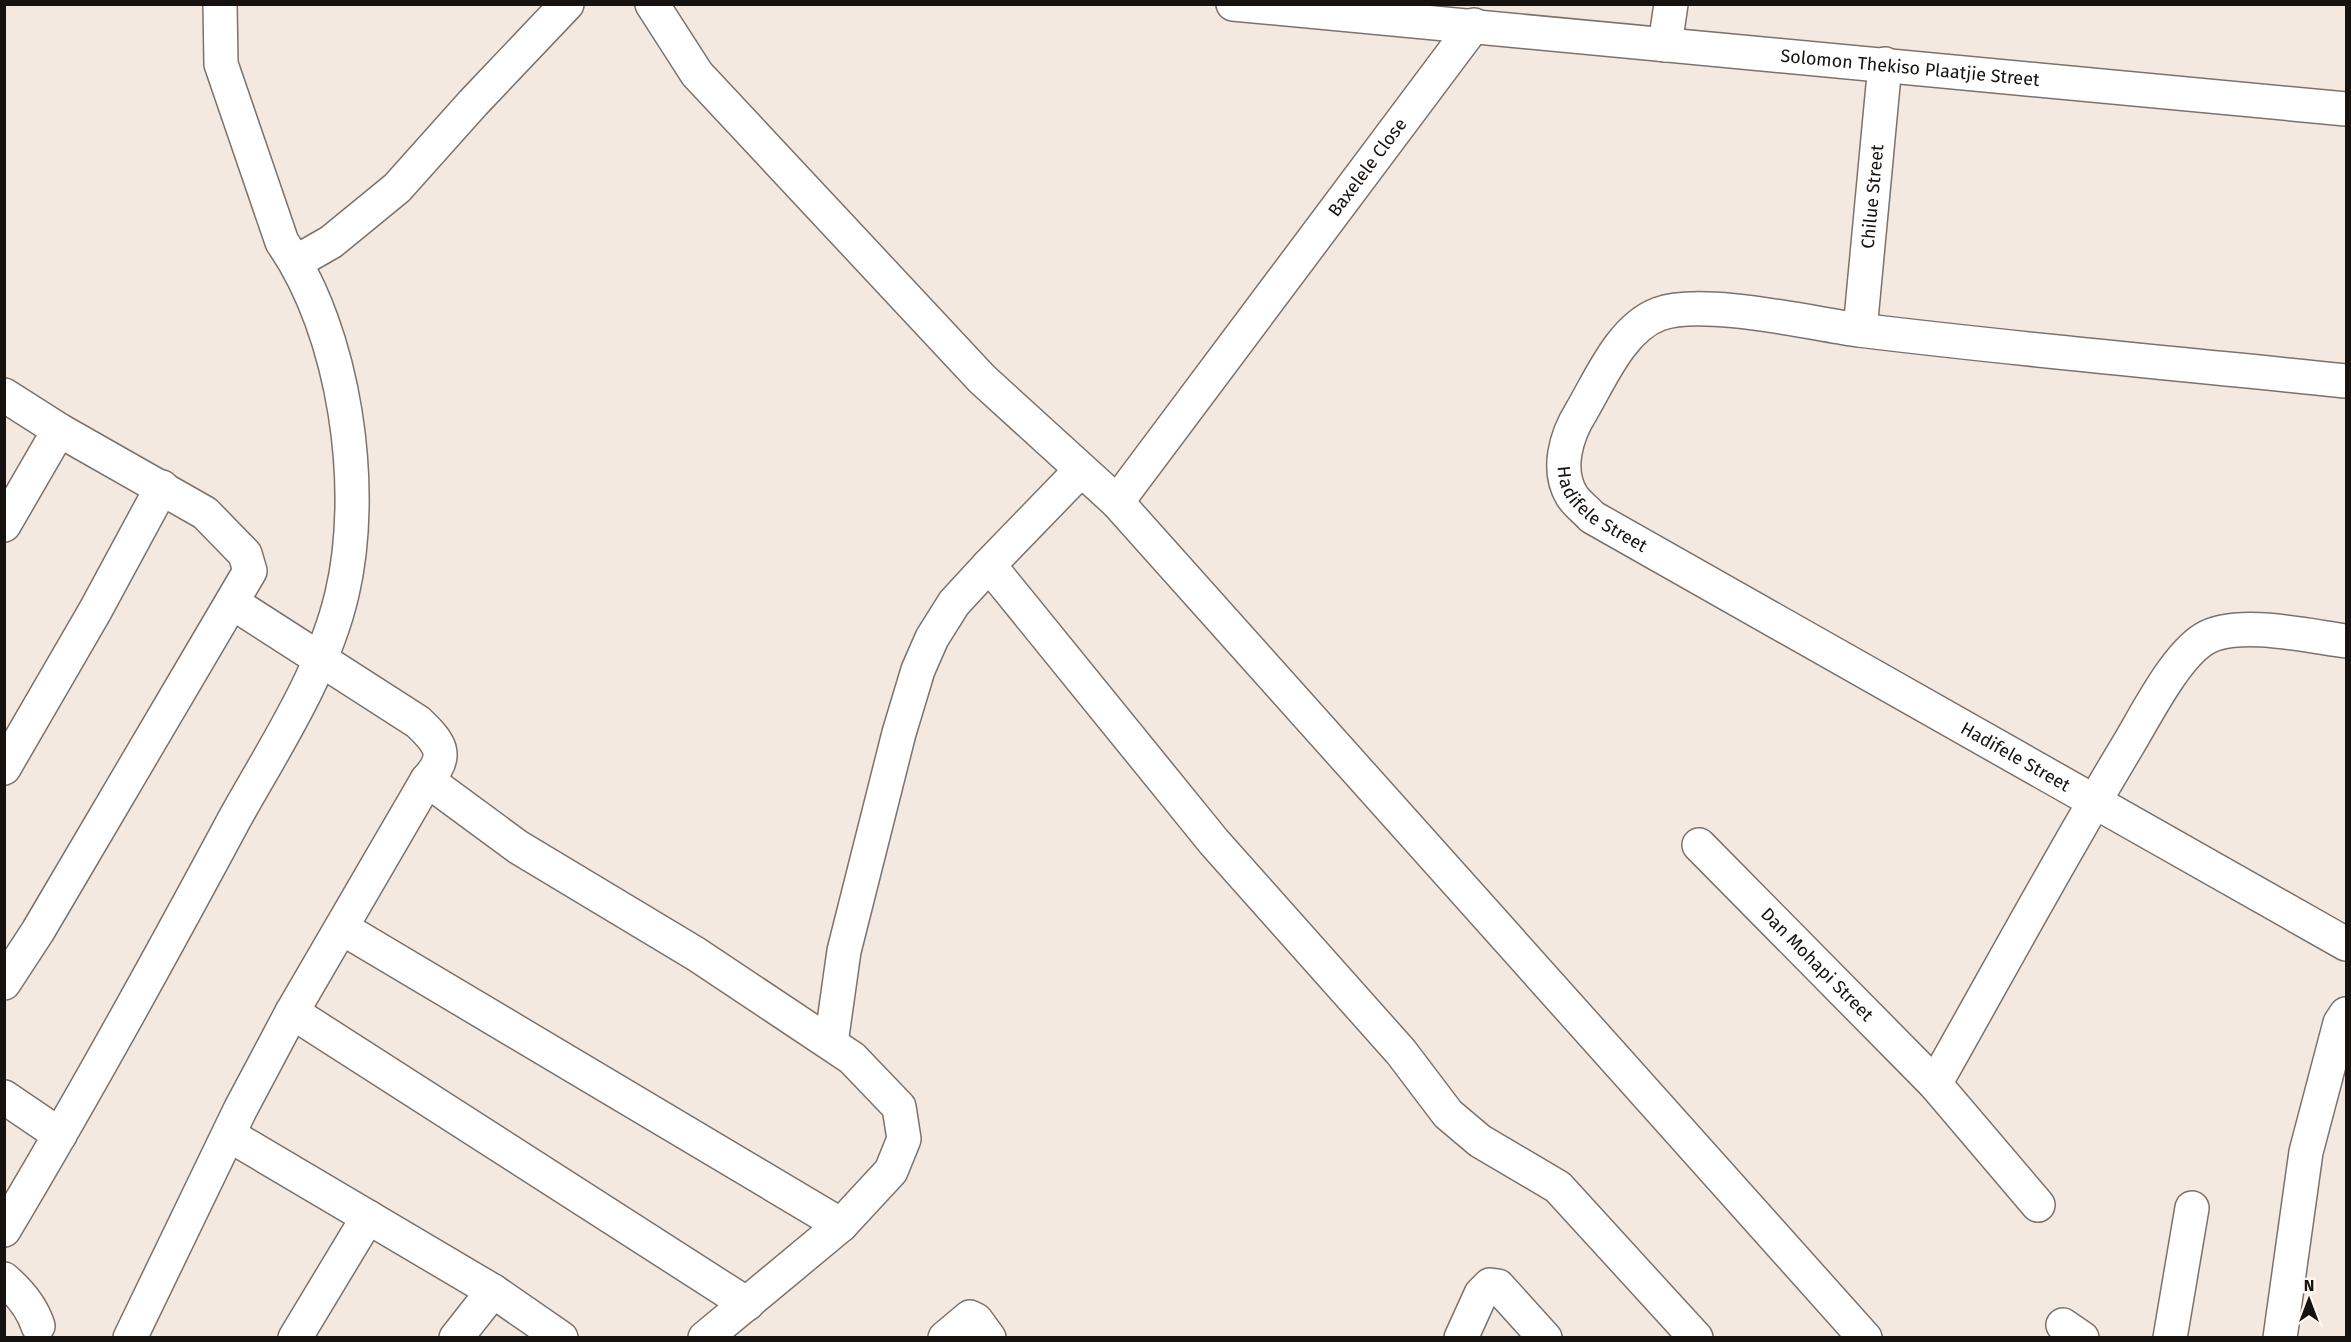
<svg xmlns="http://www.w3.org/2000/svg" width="2351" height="1342" viewBox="0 0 2351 1342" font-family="'Fira Sans',sans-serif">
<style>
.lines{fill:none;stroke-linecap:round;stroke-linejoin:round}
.minor-casing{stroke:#7b726b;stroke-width:36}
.minor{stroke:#fff;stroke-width:33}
.labels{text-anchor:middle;stroke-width:4.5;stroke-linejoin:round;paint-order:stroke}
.street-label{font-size:18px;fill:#15120f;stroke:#fdf7f2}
</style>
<rect width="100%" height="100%" fill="#f4e9e1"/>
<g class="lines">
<g class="minor-casing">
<g id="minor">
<polyline points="652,4 697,74 982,379 1117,502 1865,1338"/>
<path id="s1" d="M1233,4L2346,109"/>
<polyline points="1665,45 1671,4"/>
<polyline points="296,262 331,242 397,188 473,103 567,4"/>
<path id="s2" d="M1860,330L1885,64"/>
<path id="s3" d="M2346,381C2184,364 2021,350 1859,330C1810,323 1702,298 1659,314C1621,328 1600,380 1581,412C1566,436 1556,470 1572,496C1577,504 1586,510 1592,517L2346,944"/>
<polyline points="4,395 59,430 205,513 245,554 250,571 38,931 4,983"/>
<polyline points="1080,471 989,565 1214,842 1401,1052 1448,1114 1480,1141 1558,1187 1696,1338"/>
<path id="s4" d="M1117,502L1474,25"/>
<polyline points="4,525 59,430"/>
<path d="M233,603L418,722C440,743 450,755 427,780"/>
<polyline points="4,768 95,611 162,487"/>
<path id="s5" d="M1699,845L1935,1084L2038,1205"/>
<polyline points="342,928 841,1225"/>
<polyline points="292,1012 747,1304"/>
<polyline points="831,1043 844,951 899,733 918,670 932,638 954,603 989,565"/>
<path d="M1935,1084C1999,971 2061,856 2128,745C2146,715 2175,657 2204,639C2236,619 2309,636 2346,641"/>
<polyline points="4,1097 60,1135"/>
<polyline points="229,1135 493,1291 561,1338"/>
<path d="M4,1230C84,1096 160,958 234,820C274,748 323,675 342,594C367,488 345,332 282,242L221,64L220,4"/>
<path d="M4,1279C19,1292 32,1307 38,1326"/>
<polyline points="2063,1325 2082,1338"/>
<polyline points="130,1338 240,1110 292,1012 427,780 518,847 696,954 852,1058 899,1107 904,1139 891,1171 841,1225 705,1338"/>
<polyline points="295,1338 368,1217"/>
<polyline points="456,1338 493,1291"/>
<polyline points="945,1338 970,1317 976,1320 989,1338"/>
<polyline points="1461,1338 1481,1294 1490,1285 1498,1286 1545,1338"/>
<polyline points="2170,1338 2192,1208"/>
<polyline points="2280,1338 2306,1152 2340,1023 2346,1014"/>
</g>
</g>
<use href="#minor" class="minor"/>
</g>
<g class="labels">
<g class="street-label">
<text dy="6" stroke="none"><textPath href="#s1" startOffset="680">Solomon Thekiso Plaatjie Street</textPath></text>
<text dy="6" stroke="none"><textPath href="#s4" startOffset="418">Baxelele Close</textPath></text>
<text dy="6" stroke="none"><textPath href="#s2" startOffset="134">Chilue Street</textPath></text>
<text dy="6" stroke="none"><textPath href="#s3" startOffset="938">Hadifele Street</textPath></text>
<text dy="6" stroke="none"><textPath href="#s3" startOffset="1424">Hadifele Street</textPath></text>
<text dy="6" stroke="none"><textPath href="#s5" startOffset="168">Dan Mohapi Street</textPath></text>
</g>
</g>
<rect width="2351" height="1342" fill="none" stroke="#15120f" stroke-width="12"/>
<g transform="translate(2309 1300)" stroke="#fdf7f2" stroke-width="4.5" paint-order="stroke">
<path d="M0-4.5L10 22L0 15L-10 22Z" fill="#15120f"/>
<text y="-9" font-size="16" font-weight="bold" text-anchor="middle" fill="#15120f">N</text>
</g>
</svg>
